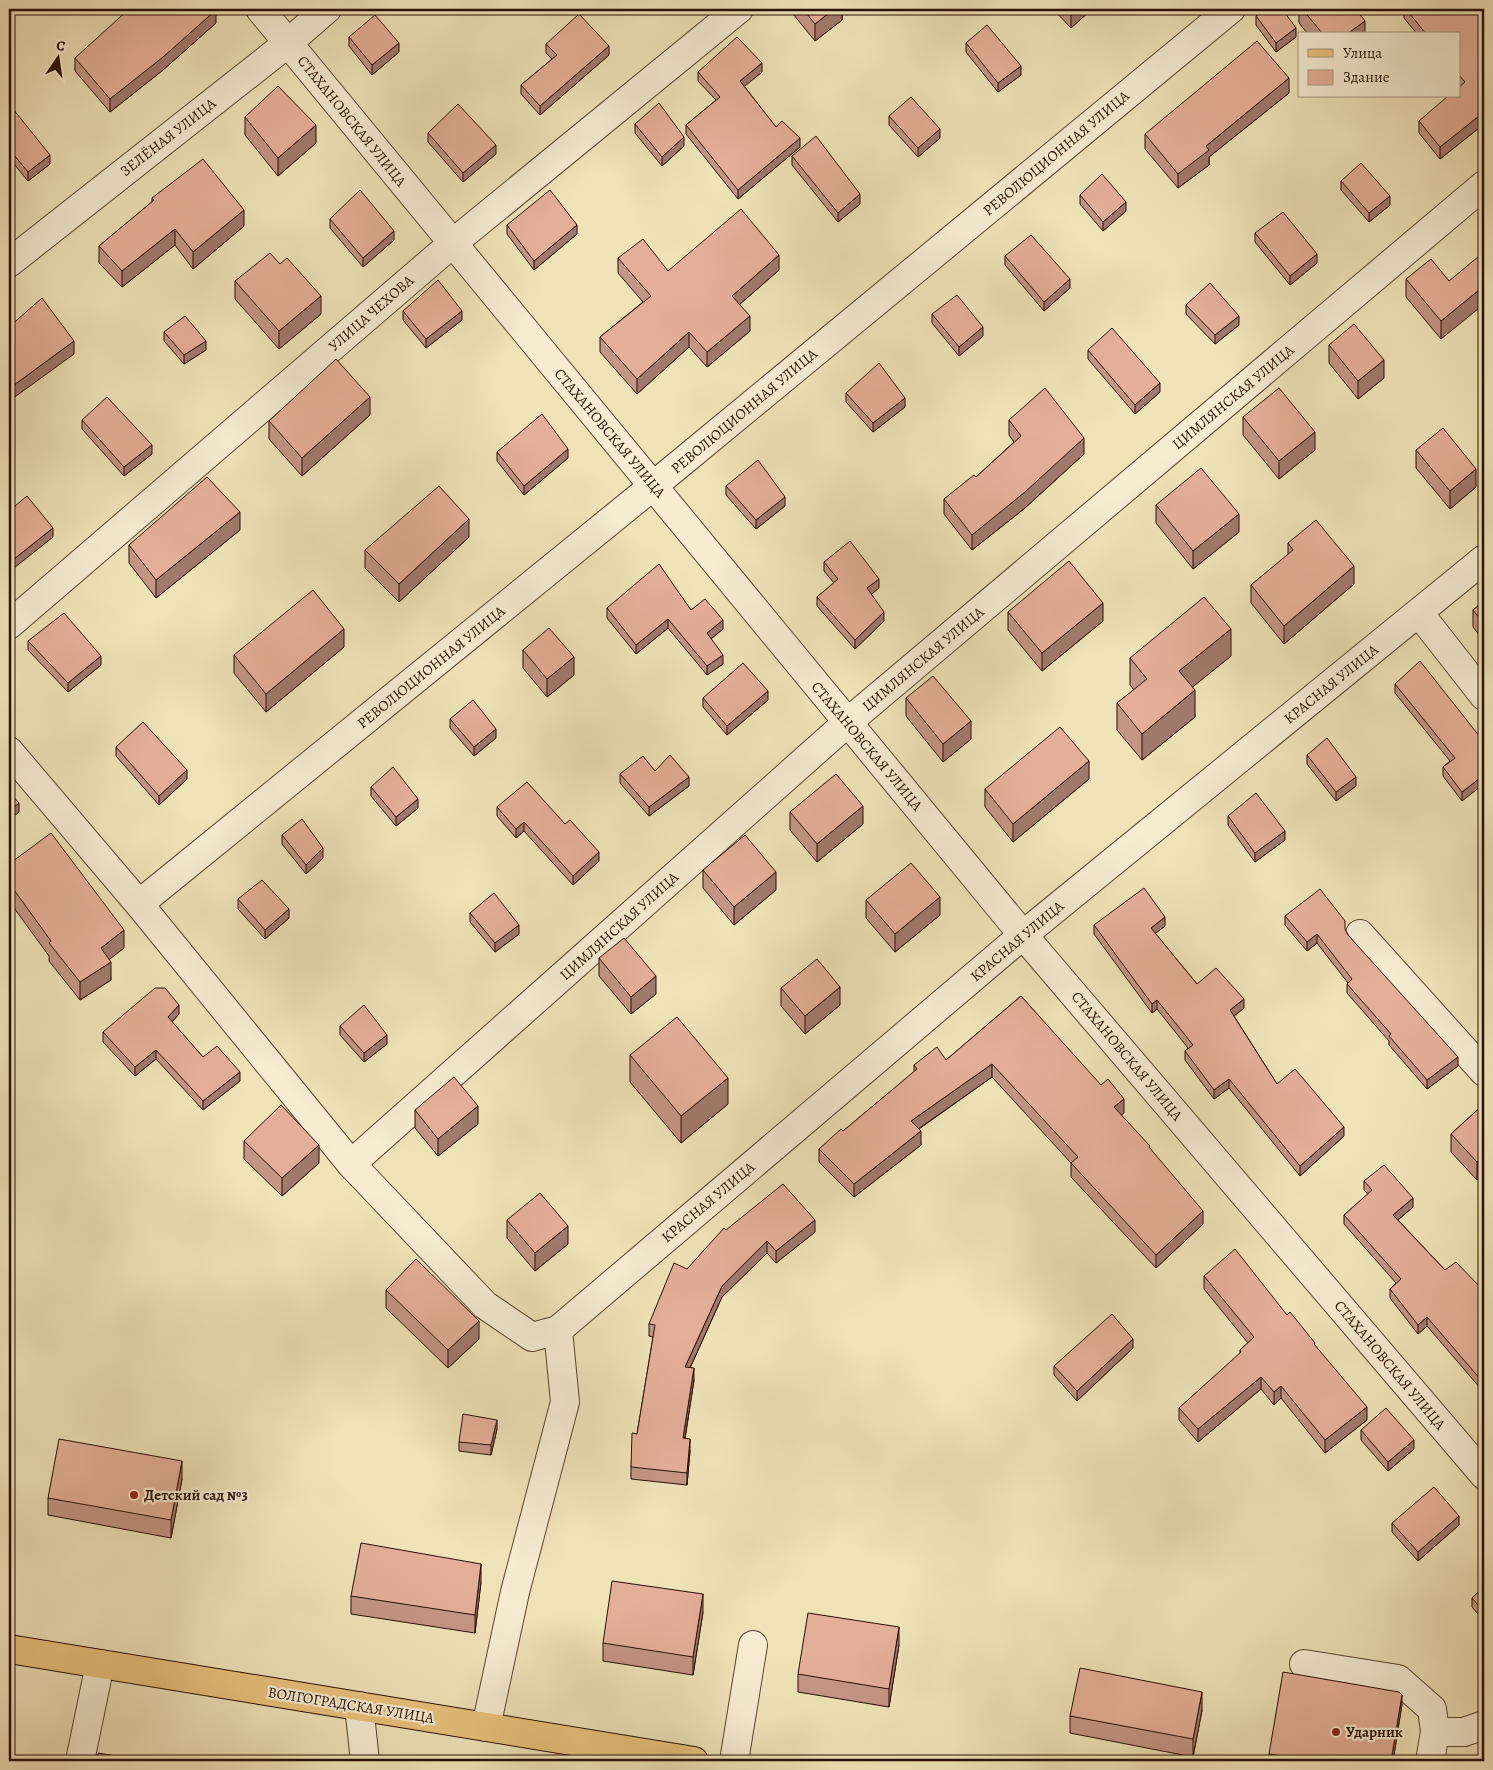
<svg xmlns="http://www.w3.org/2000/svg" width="1493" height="1770" viewBox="0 0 1493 1770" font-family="Alegreya,serif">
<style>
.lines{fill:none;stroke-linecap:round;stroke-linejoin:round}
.minor-casing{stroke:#5a4432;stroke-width:30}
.major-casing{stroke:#280f05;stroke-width:30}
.minor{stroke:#f5ecd2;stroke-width:28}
.major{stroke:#e8c17c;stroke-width:28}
.wall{fill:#c49684;stroke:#280f05}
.shaded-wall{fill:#a07a6b;stroke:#280f05}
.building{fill:#e4af99;stroke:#280f05}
.poi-dot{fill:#8f2418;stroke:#f5ecd2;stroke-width:2}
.labels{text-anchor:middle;stroke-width:4.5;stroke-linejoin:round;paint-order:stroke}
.street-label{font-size:15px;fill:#280f05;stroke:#f5ecd2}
.poi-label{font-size:15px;font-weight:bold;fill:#280f05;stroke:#f5ecd2;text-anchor:start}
</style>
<rect width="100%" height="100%" fill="#efe2b9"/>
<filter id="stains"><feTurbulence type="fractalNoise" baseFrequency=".004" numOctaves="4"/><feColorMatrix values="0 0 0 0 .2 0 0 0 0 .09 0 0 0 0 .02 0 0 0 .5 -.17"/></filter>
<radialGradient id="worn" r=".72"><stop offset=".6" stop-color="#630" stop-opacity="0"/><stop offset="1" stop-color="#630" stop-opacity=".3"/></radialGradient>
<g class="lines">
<g class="minor-casing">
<g id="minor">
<polyline points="260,9 1023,935 1484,1475"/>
<polyline points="9,263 288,43 327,9"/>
<polyline points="1419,613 1484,696"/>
<polyline points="9,625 453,243 739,9"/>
<polyline points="9,751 139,904 351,1164 485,1305 532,1337 558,1330 1023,935 1484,559"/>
<polyline points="139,904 653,486 1231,9"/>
<polyline points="1360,934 1484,1072"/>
<polyline points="351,1164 848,722 1484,185"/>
<polyline points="1304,1664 1398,1679 1432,1709 1435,1732 1430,1761"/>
<polyline points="359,1706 365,1761"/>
<polyline points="486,1727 515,1592 565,1402 558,1330"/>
<polyline points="1435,1732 1464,1732 1484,1725"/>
<polyline points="80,1761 100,1664"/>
<polyline points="734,1761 753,1645"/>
</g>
</g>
<g class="major-casing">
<polyline id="major" points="9,1649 694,1761"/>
</g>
<use href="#minor" class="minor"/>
<use href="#major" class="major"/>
</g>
<g class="wall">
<polygon points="789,9 842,9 842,20 815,41"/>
<polygon points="1053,9 1092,9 1071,28"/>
<polygon points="1299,9 1356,9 1365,34 1308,34 1299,23"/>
<polygon points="1404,9 1479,9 1484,124 1440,159 1419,133 1419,121 1459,96 1459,34 1417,34 1404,18"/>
<polygon points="1256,16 1296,37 1276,52 1256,25"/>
<polygon points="216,23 163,70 110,112 75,71 75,58"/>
<polygon points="349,37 399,52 372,75 349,46"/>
<polygon points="966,43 1021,75 998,92 966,52"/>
<polygon points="546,44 609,55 540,115 521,94 521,85 552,59 546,53"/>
<polygon points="698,72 762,72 744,86 776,127 800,147 738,199 686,134 686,125 716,100 698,81"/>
<polygon points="1289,93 1209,157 1209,165 1178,188 1145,149 1145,134"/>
<polygon points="9,104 50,164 28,181 9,158"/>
<polygon points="889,116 940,138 918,157 889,125"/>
<polygon points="245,117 316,143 278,176 245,135"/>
<polygon points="635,124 684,146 662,166 635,133"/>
<polygon points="428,133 496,154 463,182 428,142"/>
<polygon points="792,156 860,204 838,222 792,165"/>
<polygon points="1341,181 1390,205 1369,222 1341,190"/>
<polygon points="1080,195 1126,211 1103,231 1080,204"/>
<polygon points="152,198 244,226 193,269 175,245 122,287 99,263 99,246 152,202"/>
<polygon points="1484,215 1484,239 1481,235 1481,217"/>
<polygon points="330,219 394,240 363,267 330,228"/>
<polygon points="507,225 577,234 534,270 507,234"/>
<polygon points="1255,233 1317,263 1290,285 1255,242"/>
<polygon points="1005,256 1070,288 1044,311 1005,265"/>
<polygon points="618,258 668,271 779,270 739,305 750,331 707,367 689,347 637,394 600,352 600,337 643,302 618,273"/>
<polygon points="1406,279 1449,281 1441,339 1406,297"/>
<polygon points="235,281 321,314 279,349 235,299"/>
<polygon points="1186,305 1239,325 1215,344 1186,314"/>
<polygon points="403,311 462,320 426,348 403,320"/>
<polygon points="932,314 983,336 959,356 932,323"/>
<polygon points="164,332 206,350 184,364 164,341"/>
<polygon points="1329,345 1384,378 1358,399 1329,363"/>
<polygon points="1088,350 1160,392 1135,414 1088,359"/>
<polygon points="846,393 905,407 873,432 846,402"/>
<polygon points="370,415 302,476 269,439 269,421"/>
<polygon points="1243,417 1315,450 1279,479 1243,435"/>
<polygon points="82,420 152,454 124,476 82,429"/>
<polygon points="1009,420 1084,454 1025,508 972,550 944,514 944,499 976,477 1014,442 1009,435"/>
<polygon points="1416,450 1476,487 1450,509 1416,468"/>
<polygon points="497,452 568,458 524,495 497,461"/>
<polygon points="726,486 785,506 756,529 726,495"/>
<polygon points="1156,505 1239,532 1193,569 1156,523"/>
<polygon points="240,530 156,598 129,563 129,545"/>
<polygon points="469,537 399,602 365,568 365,550"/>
<polygon points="1288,543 1354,584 1284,644 1251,603 1251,585 1288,555"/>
<polygon points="824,562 879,588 871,594 884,621 855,649 817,606 817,597 834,583 824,571"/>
<polygon points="1484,601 1484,641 1473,627 1473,610"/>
<polygon points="607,608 691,610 723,629 711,639 723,664 707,675 668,628 636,654 607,618"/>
<polygon points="1008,612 1103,621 1042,671 1008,630"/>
<polygon points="28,641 101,665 68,692 28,650"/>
<polygon points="344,647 266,712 234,673 234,655"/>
<polygon points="523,650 574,675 547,697 523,668"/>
<polygon points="1231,656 1192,687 1195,717 1142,760 1117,730 1117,703 1134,690 1130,685 1130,658"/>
<polygon points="1395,684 1484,742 1462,801 1443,776 1443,767 1450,761 1395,693"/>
<polygon points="703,698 768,700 727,735 703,707"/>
<polygon points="906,698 971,739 943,762 906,716"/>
<polygon points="450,719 496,738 474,756 450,728"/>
<polygon points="116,747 187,779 159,805 116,756"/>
<polygon points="1307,755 1356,786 1336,801 1307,764"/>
<polygon points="655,771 689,786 649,816 620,783 620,774"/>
<polygon points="1089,779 1013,842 985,807 985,789"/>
<polygon points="371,787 418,808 396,826 371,796"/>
<polygon points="497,807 599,861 573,885 524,831 516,838 497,816"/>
<polygon points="790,812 863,824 817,862 790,830"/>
<polygon points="1228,816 1285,840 1255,862 1228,825"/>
<polygon points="282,835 323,858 306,874 282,844"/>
<polygon points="9,864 124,948 109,959 111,980 80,1000 49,961 49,956 9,901"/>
<polygon points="703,870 776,890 734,925 703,888"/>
<polygon points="238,899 289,918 265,939 238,909"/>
<polygon points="866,900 940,915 895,952 866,918"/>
<polygon points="470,913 519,934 495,952 470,922"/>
<polygon points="1285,916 1345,929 1348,935 1458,1066 1427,1089 1389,1045 1389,1041 1347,993 1347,984 1348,983 1317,943 1307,951 1285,925"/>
<polygon points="1094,925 1165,926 1155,933 1197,984 1244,1008 1234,1016 1277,1084 1344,1136 1300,1176 1229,1088 1214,1099 1185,1060 1185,1051 1188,1048 1157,1009 1152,1013 1094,934"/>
<polygon points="599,958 656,994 631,1014 599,976"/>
<polygon points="781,988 840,1005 805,1034 781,1006"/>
<polygon points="1021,996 1124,1113 1121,1115 1150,1148 1203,1224 1156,1268 1071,1177 1071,1163 992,1077 919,1129 921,1145 854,1197 819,1162 819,1149 843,1131 914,1072 914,1065 946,1060"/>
<polygon points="179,1014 172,1022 203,1057 240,1081 203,1110 156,1059 135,1076 103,1042 103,1032"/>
<polygon points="340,1026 387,1044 364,1062 340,1035"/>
<polygon points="630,1055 728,1104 681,1143 630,1082"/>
<polygon points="1484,1104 1477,1180 1451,1152 1451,1134"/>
<polygon points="415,1110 478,1124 438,1156 415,1128"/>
<polygon points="244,1141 319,1163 282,1196 244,1159"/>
<polygon points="1364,1181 1413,1207 1398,1220 1445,1270 1484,1291 1484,1386 1481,1389 1427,1326 1418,1334 1390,1298 1390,1289 1396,1283 1344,1224 1344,1215 1368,1194 1364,1190"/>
<polygon points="507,1220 568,1244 535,1271 507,1238"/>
<polygon points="726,1230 815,1232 776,1263 767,1253 722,1297 690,1368 694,1380 685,1439 690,1451 687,1485 631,1479 631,1467 637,1434 653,1337 649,1336 649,1324 687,1269"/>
<polygon points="1204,1276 1287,1315 1315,1345 1367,1420 1325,1453 1281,1398 1274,1405 1261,1389 1198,1442 1179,1420 1179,1408 1240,1354 1240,1350 1248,1343 1204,1289"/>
<polygon points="386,1290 479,1339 448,1368 386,1308"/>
<polygon points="1133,1348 1077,1401 1054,1375 1054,1366"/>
<polygon points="497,1429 491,1455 459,1451 459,1442"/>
<polygon points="1361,1430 1414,1449 1388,1471 1361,1440"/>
<polygon points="182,1479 171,1538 48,1515 48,1498"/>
<polygon points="1392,1523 1459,1525 1418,1561 1392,1532"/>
<polygon points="481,1582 475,1633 351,1614 351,1596"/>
<polygon points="1484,1587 1484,1621 1472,1607 1472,1598"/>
<polygon points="703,1612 693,1675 603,1661 603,1643"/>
<polygon points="899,1645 889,1707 798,1692 798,1674"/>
<polygon points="1402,1704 1393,1761 1269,1761 1269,1754"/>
<polygon points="1202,1710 1193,1757 1070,1733 1070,1716"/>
</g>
<g class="shaded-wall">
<polygon points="670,9 675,9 670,12"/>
<polygon points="834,9 842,9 842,20 815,41 815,24"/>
<polygon points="1075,9 1092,9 1071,28 1071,12"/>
<polygon points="216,10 216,23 163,70 110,112 110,99"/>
<polygon points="1365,21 1365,34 1347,34"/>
<polygon points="1296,28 1296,37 1276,52 1276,43"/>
<polygon points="399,43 399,52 372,75 372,65"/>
<polygon points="609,46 609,55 540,115 540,106"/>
<polygon points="762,63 762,72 740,90 740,81"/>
<polygon points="1021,66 1021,75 998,92 998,83"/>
<polygon points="1289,78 1289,93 1209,157 1209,165 1178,188 1178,174 1206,146"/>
<polygon points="1484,112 1484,124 1440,159 1440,147"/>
<polygon points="316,125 316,143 278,176 278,158"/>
<polygon points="940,129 940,138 918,157 918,148"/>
<polygon points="684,137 684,146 662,166 662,157"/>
<polygon points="800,138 800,147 738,199 738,190"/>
<polygon points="496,145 496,154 463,182 463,173"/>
<polygon points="50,155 50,164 28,181 28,172"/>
<polygon points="860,194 860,204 838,222 838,213"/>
<polygon points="1390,196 1390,205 1369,222 1369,213"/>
<polygon points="1126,202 1126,211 1103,231 1103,222"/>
<polygon points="244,210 244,226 193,269 193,252"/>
<polygon points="577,225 577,234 534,270 534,261"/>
<polygon points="175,229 175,245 122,287 122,271"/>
<polygon points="394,231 394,240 363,267 363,258"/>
<polygon points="1317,254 1317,263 1290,285 1290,276"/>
<polygon points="779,255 779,270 732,311 732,296"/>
<polygon points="1070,279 1070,288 1044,311 1044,302"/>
<polygon points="1484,286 1484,304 1441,339 1441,321"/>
<polygon points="321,296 321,314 279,349 279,331"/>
<polygon points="462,311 462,320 426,348 426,339"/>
<polygon points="750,316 750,331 707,367 707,352"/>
<polygon points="1239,316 1239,325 1215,344 1215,335"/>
<polygon points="983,327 983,336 959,356 959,347"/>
<polygon points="689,332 689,347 637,394 637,379"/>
<polygon points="74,341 74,354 12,399 12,403 9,406 9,393 10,388"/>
<polygon points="206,341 206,350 184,364 184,355"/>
<polygon points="1384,360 1384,378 1358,399 1358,381"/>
<polygon points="1160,383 1160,392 1135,414 1135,405"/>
<polygon points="370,397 370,415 302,476 302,458"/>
<polygon points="905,398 905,407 873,432 873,423"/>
<polygon points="1315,432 1315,450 1279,479 1279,461"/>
<polygon points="1084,438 1084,454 1025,508 972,550 972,535"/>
<polygon points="152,445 152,454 124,476 124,467"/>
<polygon points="568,449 568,458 524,495 524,486"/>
<polygon points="1476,469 1476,487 1450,509 1450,491"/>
<polygon points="785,497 785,506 756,529 756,520"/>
<polygon points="240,512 240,530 156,598 156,580"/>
<polygon points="1239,514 1239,532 1193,569 1193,551"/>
<polygon points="469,519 469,537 399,602 399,584"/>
<polygon points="53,528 53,537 9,572 9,563"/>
<polygon points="1354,566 1354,584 1284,644 1284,626"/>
<polygon points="879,579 879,588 867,598 867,588"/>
<polygon points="1103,603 1103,621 1042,671 1042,653"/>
<polygon points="884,612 884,621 855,649 855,640"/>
<polygon points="668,619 668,628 636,654 636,645"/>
<polygon points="723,620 723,629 707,642 707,633"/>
<polygon points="344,629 344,647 266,712 266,694"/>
<polygon points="1231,629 1231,656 1179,698 1179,671"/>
<polygon points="723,655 723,664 707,675 707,666"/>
<polygon points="101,656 101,665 68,692 68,683"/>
<polygon points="574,657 574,675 547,697 547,679"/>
<polygon points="1195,690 1195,717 1142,760 1142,734"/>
<polygon points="768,691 768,700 727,735 727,726"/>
<polygon points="971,721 971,739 943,762 943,744"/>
<polygon points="496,729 496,738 474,756 474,747"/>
<polygon points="1089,761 1089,779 1013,842 1013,824"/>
<polygon points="187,770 187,779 159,805 159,796"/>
<polygon points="1484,775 1484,784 1462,801 1462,792"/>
<polygon points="689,777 689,786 649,816 649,807"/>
<polygon points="1356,777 1356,786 1336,801 1336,792"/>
<polygon points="418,799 418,808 396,826 396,817"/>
<polygon points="19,803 19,812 9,820 9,811"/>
<polygon points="863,806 863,824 817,862 817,844"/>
<polygon points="524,822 524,831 516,838 516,829"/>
<polygon points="1285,831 1285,840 1255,862 1255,853"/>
<polygon points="323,848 323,858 306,874 306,865"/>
<polygon points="599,852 599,861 573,885 573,876"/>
<polygon points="776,872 776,890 734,925 734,907"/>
<polygon points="940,897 940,915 895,952 895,934"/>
<polygon points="289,909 289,918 265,939 265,930"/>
<polygon points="1165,917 1165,926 1151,937 1151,928"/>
<polygon points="519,925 519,934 495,952 495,943"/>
<polygon points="124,930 124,948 101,966 101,948"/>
<polygon points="1317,934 1317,943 1307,951 1307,942"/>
<polygon points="111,962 111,980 80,1000 80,982"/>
<polygon points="656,976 656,994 631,1014 631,997"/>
<polygon points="840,987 840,1005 805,1034 805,1016"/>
<polygon points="1244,999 1244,1008 1230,1019 1230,1010"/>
<polygon points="1157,1000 1157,1009 1152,1013 1152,1004"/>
<polygon points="179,1005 179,1014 168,1026 168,1017"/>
<polygon points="387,1035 387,1044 364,1062 364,1053"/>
<polygon points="156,1050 156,1059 135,1076 135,1067"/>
<polygon points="1458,1057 1458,1066 1427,1089 1427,1080"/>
<polygon points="992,1064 992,1077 911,1134 911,1121"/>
<polygon points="240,1072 240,1081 203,1110 203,1101"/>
<polygon points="728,1078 728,1104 681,1143 681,1116"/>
<polygon points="1229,1079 1229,1088 1214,1099 1214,1090"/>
<polygon points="1124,1099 1124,1113 1114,1121 1114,1107"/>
<polygon points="478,1106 478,1124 438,1156 438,1139"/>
<polygon points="1344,1127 1344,1136 1300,1176 1300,1166"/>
<polygon points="921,1131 921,1145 854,1197 854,1184"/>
<polygon points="319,1145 319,1163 282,1196 282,1178"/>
<polygon points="1484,1156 1484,1174 1477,1180 1477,1162"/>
<polygon points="1413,1198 1413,1207 1393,1224 1393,1215"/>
<polygon points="1203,1211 1203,1224 1156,1268 1156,1255"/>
<polygon points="815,1220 815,1232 776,1263 776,1251"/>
<polygon points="568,1226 568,1244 535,1271 535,1253"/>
<polygon points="767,1241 767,1253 722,1297 685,1379 685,1367 722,1286"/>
<polygon points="1427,1317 1427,1326 1418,1334 1418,1325"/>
<polygon points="479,1321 479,1339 448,1368 448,1350"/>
<polygon points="1133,1339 1133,1348 1077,1401 1077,1391"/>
<polygon points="694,1368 694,1380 683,1450 683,1438"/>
<polygon points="1261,1377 1261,1389 1198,1442 1198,1429"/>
<polygon points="1484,1377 1484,1386 1481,1389 1481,1380"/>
<polygon points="1281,1386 1281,1398 1274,1405 1274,1392"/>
<polygon points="1367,1407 1367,1420 1325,1453 1325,1440"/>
<polygon points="497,1420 497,1429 491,1455 491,1445"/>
<polygon points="690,1439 690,1451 687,1485 687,1473"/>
<polygon points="1414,1440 1414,1449 1388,1471 1388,1462"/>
<polygon points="182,1461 182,1479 171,1538 171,1520"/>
<polygon points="1459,1516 1459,1525 1418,1561 1418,1552"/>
<polygon points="481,1564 481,1582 475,1633 475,1615"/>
<polygon points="703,1594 703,1612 693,1675 693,1657"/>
<polygon points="899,1627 899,1645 889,1707 889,1689"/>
<polygon points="1202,1692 1202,1710 1193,1757 1193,1739"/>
<polygon points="1402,1695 1402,1704 1393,1761 1391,1761"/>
</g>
<g class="building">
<polygon points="129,9 215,9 216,10 163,57 110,99 75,58"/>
<polygon points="803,9 834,9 815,24"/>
<polygon points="1068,9 1075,9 1071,12"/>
<polygon points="1264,9 1282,9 1296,28 1276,43 1256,16"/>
<polygon points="1302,9 1356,9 1365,21 1347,34 1323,34"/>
<polygon points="1406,9 1479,9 1484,15 1484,112 1440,147 1419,121 1448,96 1459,96 1459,87 1465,82 1459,75 1459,34 1426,34"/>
<polygon points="579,14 609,46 540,106 521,85 557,55 546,44"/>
<polygon points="375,15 399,43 372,65 349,37"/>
<polygon points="987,25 1021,66 998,83 966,43"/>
<polygon points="737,37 762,63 740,81 776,127 782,121 800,138 738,190 686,125 720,97 698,72"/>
<polygon points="1257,41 1289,78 1206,146 1209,150 1178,174 1145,134"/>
<polygon points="278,86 316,125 278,158 245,117"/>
<polygon points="911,97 940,129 918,148 889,116"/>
<polygon points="659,103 684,137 662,157 635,124"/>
<polygon points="9,104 50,155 28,172 9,149"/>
<polygon points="458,104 496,145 463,173 428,133"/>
<polygon points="816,136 860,194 838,213 792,156"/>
<polygon points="203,159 244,210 193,252 175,229 122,271 99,246 154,200 152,198"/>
<polygon points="1361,163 1390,196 1369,213 1341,181"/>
<polygon points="1102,174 1126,202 1103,222 1080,195"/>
<polygon points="360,190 394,231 363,258 330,219"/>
<polygon points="550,190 577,225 534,261 507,225"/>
<polygon points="741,209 779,255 732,296 750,316 707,352 689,332 637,379 600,337 651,296 618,258 643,239 668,271"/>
<polygon points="1283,212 1317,254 1290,276 1255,233"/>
<polygon points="1484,215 1484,221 1481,217"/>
<polygon points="1031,235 1070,279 1044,302 1005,256"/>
<polygon points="1484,252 1484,286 1441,321 1406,279 1431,259 1449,281"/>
<polygon points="270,253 280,264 287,258 321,296 279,331 235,281"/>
<polygon points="438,280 462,311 426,339 403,311"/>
<polygon points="1210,283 1239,316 1215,335 1186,305"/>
<polygon points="957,295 983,327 959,347 932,314"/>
<polygon points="42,298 74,341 10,388 12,390 9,393 9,327"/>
<polygon points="185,316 206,341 184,355 164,332"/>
<polygon points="1354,324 1384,360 1358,381 1329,345"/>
<polygon points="1112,328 1160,383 1135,405 1088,350"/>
<polygon points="336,359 370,397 302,458 269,421"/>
<polygon points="879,363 905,398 873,423 846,393"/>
<polygon points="1045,388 1084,438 1025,492 972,535 944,499 974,475 976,477 1021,436 1009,420"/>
<polygon points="1279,388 1315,432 1279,461 1243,417"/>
<polygon points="107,397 152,445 124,467 82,420"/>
<polygon points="542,414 568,449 524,486 497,452"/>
<polygon points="1443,428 1476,469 1450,491 1416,450"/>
<polygon points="758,460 785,497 756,520 726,486"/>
<polygon points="1201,468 1239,514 1193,551 1156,505"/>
<polygon points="207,477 240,512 156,580 129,545"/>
<polygon points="439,486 469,519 399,584 365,550"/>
<polygon points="27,496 53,528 9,563 9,511"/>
<polygon points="1316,520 1354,566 1284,626 1251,585 1293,550 1288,543"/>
<polygon points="850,541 879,579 867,588 884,612 855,640 817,597 838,579 824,562"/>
<polygon points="1069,561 1103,603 1042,653 1008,612"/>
<polygon points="659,564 691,610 705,599 723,620 707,633 723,655 707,666 668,619 636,645 607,608"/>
<polygon points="313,590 344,629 266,694 234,655"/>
<polygon points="1204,597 1231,629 1179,671 1195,690 1142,734 1117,703 1147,679 1130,658"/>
<polygon points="1484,601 1484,624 1473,610"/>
<polygon points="64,613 101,656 68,683 28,641"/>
<polygon points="549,628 574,657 547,679 523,650"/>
<polygon points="1420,661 1484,742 1484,775 1462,792 1443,767 1455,758 1395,684"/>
<polygon points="743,663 768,691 727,726 703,698"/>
<polygon points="933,676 971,721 943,744 906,698"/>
<polygon points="473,700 496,729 474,747 450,719"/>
<polygon points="143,722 187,770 159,796 116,747"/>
<polygon points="1060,727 1089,761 1013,824 985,789"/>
<polygon points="1327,738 1356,777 1336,792 1307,755"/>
<polygon points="670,755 689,777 649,807 620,774 643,756 655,771"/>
<polygon points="393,767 418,799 396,817 371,787"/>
<polygon points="836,774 863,806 817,844 790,812"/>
<polygon points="527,782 565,824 570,820 599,852 573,876 524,822 516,829 497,807"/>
<polygon points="9,792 19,803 9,811"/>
<polygon points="1256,793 1285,831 1255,853 1228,816"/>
<polygon points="302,819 323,848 306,865 282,835"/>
<polygon points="51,833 124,930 101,948 111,962 80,982 49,943 51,941 9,883 9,864"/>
<polygon points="745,835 776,872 734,907 703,870"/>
<polygon points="911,863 940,897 895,934 866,900"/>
<polygon points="262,880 289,909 265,930 238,899"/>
<polygon points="1144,888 1165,917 1151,928 1197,984 1216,968 1244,999 1230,1010 1277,1084 1295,1069 1344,1127 1300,1166 1229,1079 1214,1090 1185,1051 1193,1045 1157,1000 1152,1004 1094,925"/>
<polygon points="1320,889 1345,921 1345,929 1348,935 1458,1057 1427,1080 1389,1036 1391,1034 1347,984 1352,979 1317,934 1307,942 1285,916"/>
<polygon points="494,893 519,925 495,943 470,913"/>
<polygon points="624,938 656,976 631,997 599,958"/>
<polygon points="817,959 840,987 805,1016 781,988"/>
<polygon points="155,988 165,988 179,1005 168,1017 203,1057 217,1046 240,1072 203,1101 156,1050 135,1067 103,1032"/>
<polygon points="1021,996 1101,1085 1108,1079 1124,1099 1114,1107 1150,1146 1149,1147 1203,1211 1156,1255 1071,1163 1078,1157 992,1064 911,1121 921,1131 854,1184 819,1149 841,1129 843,1131 917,1069 914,1065 937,1047 946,1060"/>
<polygon points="364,1005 387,1035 364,1053 340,1026"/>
<polygon points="677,1017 728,1078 681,1116 630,1055"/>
<polygon points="454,1077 478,1106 438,1139 415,1110"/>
<polygon points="1484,1104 1484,1156 1477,1162 1451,1134"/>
<polygon points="281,1105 319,1145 282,1178 244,1141"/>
<polygon points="1384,1165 1413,1198 1393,1215 1445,1270 1456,1262 1484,1291 1484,1377 1481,1380 1427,1317 1418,1325 1390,1289 1401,1279 1344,1215 1372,1190 1364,1181"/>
<polygon points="783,1184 815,1220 776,1251 767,1241 722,1286 685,1367 694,1368 683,1438 690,1439 687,1473 631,1467 632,1433 637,1434 655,1325 649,1324 674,1263 687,1269 724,1228 726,1230"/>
<polygon points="540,1193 568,1226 535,1253 507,1220"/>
<polygon points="1235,1249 1287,1315 1290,1312 1315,1343 1314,1344 1367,1407 1325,1440 1281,1386 1274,1392 1261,1377 1198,1429 1179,1408 1241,1352 1240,1350 1254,1337 1204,1276"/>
<polygon points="416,1259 479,1321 448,1350 386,1290"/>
<polygon points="1112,1314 1133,1339 1077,1391 1054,1366"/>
<polygon points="1386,1408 1414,1440 1388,1462 1361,1430"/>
<polygon points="463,1414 497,1420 491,1445 459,1442"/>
<polygon points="59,1439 182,1461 171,1520 48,1498"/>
<polygon points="1434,1487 1459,1516 1418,1552 1392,1523"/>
<polygon points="361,1543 481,1564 475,1615 351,1596"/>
<polygon points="612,1581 703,1594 693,1657 603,1643"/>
<polygon points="1484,1587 1484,1612 1472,1598"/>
<polygon points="808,1613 899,1627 889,1689 798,1674"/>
<polygon points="1080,1668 1202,1692 1193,1739 1070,1716"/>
<polygon points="1283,1672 1399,1692 1402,1695 1391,1761 1313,1761 1269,1754"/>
<polygon points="98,1753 146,1761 97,1761"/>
</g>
<g class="poi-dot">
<circle cx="134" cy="1495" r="5"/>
<circle cx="1336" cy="1732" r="5"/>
</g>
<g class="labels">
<g class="street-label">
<text transform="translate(352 121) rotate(51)" y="5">СТАХАНОВСКАЯ УЛИЦА</text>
<text transform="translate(168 137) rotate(-38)" y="5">ЗЕЛЁНАЯ УЛИЦА</text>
<text transform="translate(1056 153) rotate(-40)" y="5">РЕВОЛЮЦИОННАЯ УЛИЦА</text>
<text transform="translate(371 313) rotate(-41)" y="5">УЛИЦА ЧЕХОВА</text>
<text transform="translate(1233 397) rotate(-40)" y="5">ЦИМЛЯНСКАЯ УЛИЦА</text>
<text transform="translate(744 411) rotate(-40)" y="5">РЕВОЛЮЦИОННАЯ УЛИЦА</text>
<text transform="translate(610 433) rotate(50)" y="5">СТАХАНОВСКАЯ УЛИЦА</text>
<text transform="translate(923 659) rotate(-40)" y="5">ЦИМЛЯНСКАЯ УЛИЦА</text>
<text transform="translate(431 667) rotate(-39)" y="5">РЕВОЛЮЦИОННАЯ УЛИЦА</text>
<text transform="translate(1331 684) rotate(-39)" y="5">КРАСНАЯ УЛИЦА</text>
<text transform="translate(867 746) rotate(50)" y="5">СТАХАНОВСКАЯ УЛИЦА</text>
<text transform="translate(619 926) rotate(-42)" y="5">ЦИМЛЯНСКАЯ УЛИЦА</text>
<text transform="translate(1017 941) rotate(-40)" y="5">КРАСНАЯ УЛИЦА</text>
<text transform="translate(1127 1056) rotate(50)" y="5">СТАХАНОВСКАЯ УЛИЦА</text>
<text transform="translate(708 1202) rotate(-40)" y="5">КРАСНАЯ УЛИЦА</text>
<text transform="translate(1390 1365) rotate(50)" y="5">СТАХАНОВСКАЯ УЛИЦА</text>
<text transform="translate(351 1705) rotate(9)" y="5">ВОЛГОГРАДСКАЯ УЛИЦА</text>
</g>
<g class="poi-label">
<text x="144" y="1500">Детский сад №3</text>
<text x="1346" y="1737">Ударник</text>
</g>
</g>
<rect width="1493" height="1770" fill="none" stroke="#efe2b9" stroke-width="30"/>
<rect x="10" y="10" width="1473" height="1750" fill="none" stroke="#280f05" stroke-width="2.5"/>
<rect x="15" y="15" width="1463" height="1740" fill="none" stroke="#280f05"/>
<rect x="1298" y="32" width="162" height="65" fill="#f5ecd2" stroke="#a39480"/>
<rect x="1308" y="49" width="25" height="8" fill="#e8c17c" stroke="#a39480"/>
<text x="1343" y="58" font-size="15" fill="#280f05">Улица</text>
<rect x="1308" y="70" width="25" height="15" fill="#e4af99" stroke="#a39480"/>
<text x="1343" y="82" font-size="15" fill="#280f05">Здание</text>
<g transform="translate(58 58) rotate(13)" stroke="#f5ecd2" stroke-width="4" paint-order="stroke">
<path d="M0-4L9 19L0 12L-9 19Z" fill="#280f05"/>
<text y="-8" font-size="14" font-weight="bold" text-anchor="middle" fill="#280f05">С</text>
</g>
<rect width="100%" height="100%" filter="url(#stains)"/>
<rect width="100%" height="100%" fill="url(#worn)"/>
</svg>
